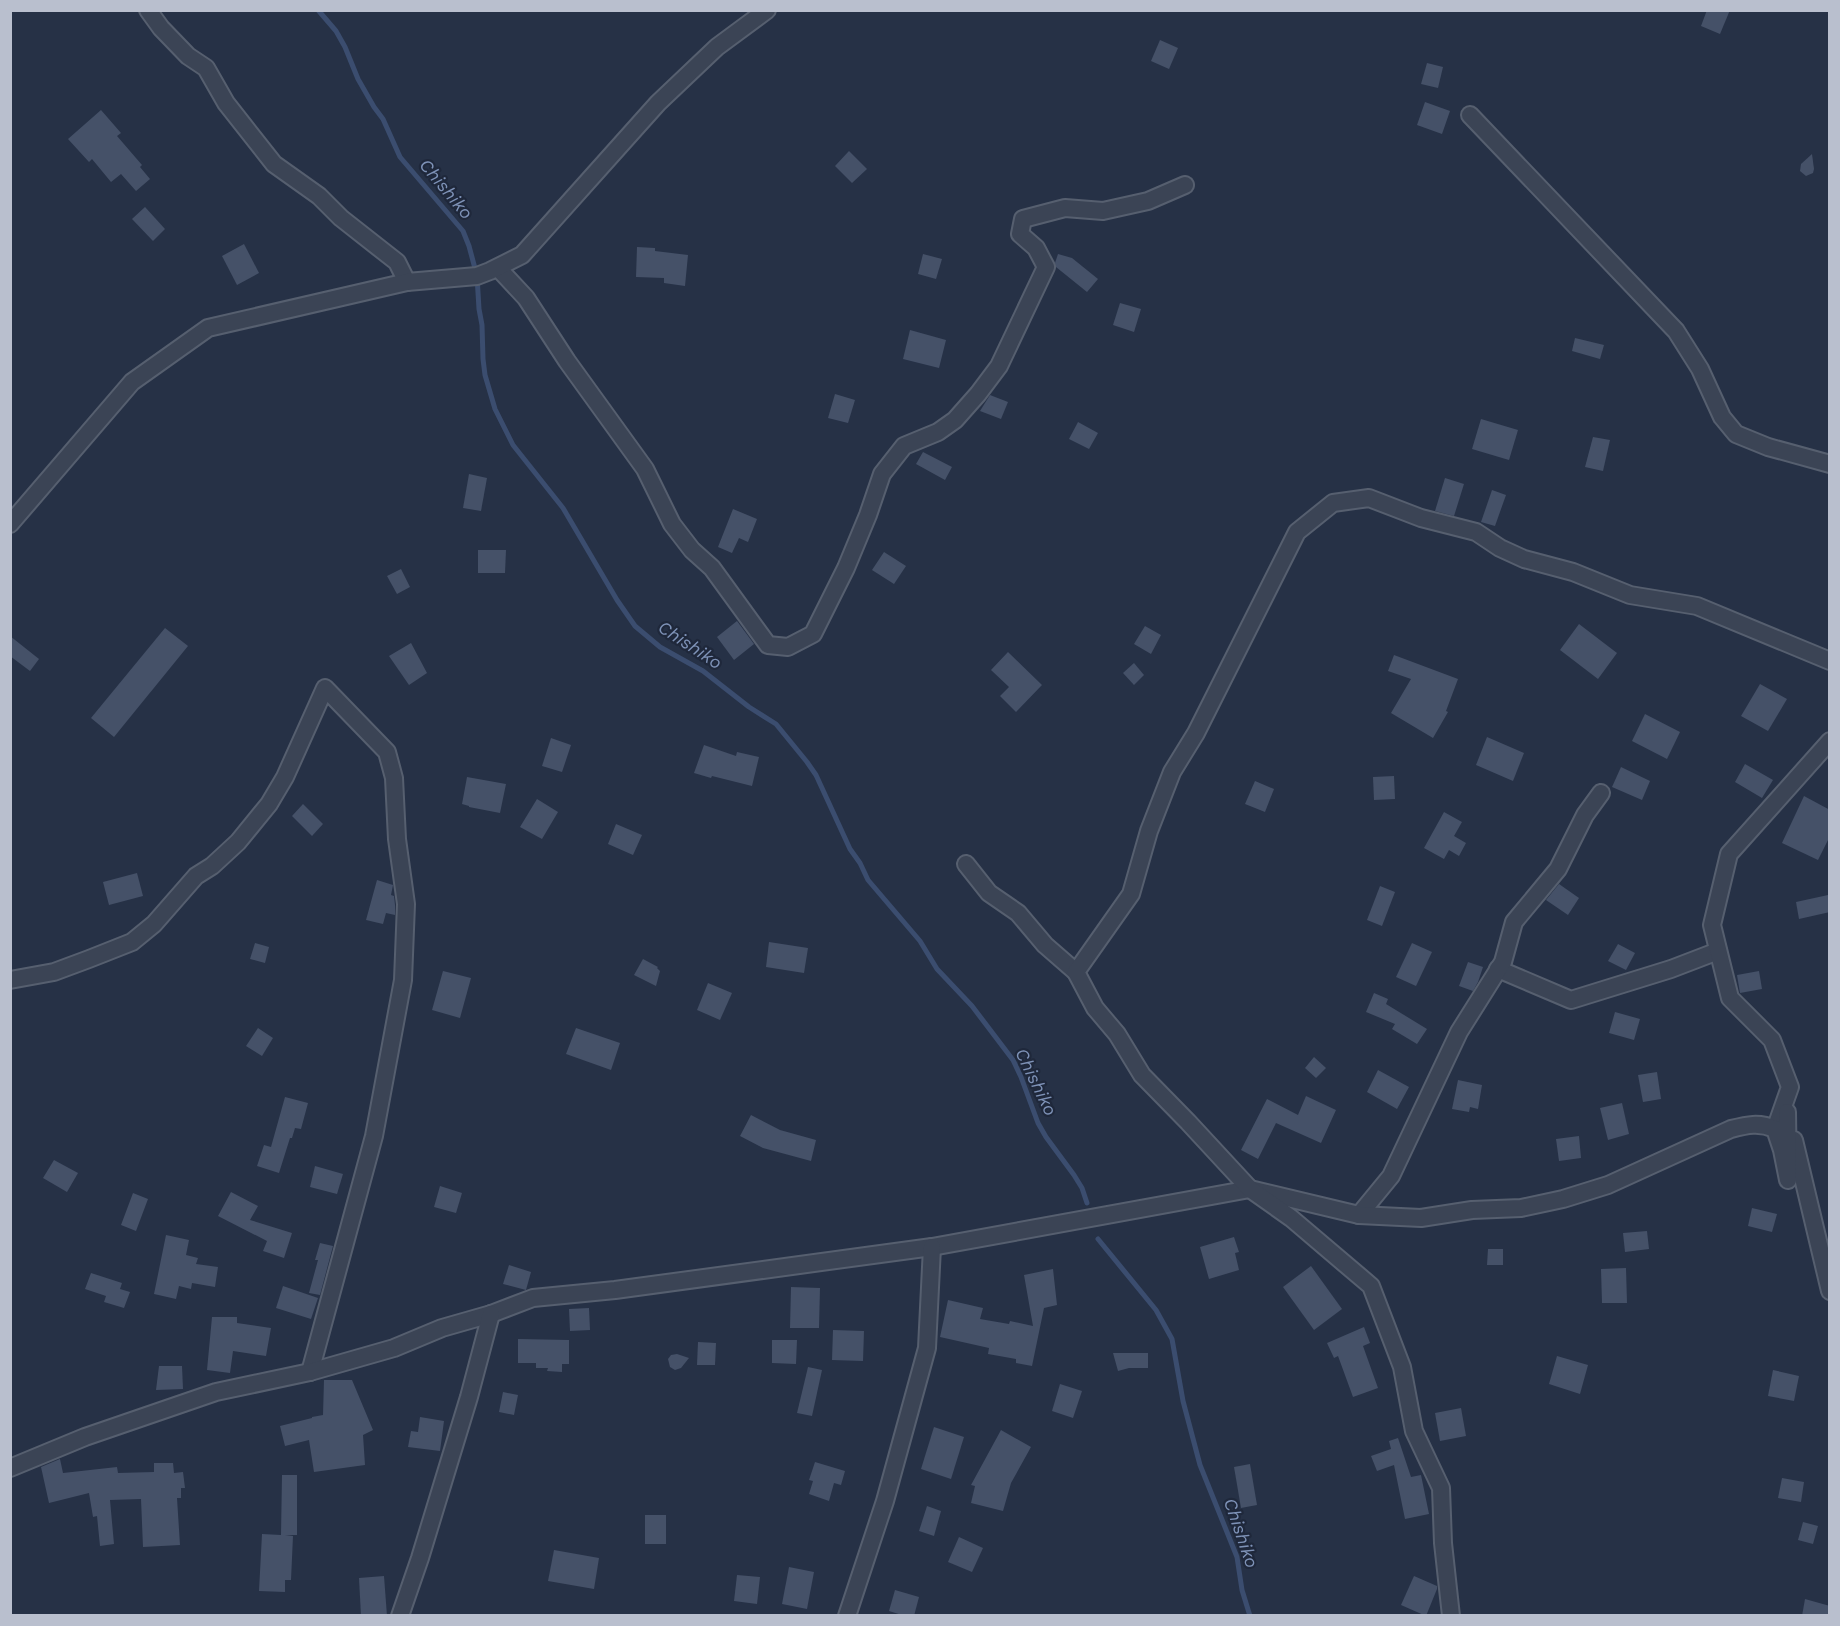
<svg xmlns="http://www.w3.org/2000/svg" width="1840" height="1626" viewBox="0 0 1840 1626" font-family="'Work Sans',sans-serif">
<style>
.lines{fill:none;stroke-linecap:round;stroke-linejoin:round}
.stream{stroke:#3b4d6f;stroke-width:5}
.building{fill:#455168}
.street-casing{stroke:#565f6f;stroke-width:20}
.street{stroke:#3b4455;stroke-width:16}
.labels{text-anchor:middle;stroke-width:4.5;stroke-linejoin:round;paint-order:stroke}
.water-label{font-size:18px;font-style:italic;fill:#7e92b7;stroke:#1f283b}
</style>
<rect width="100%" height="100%" fill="#263146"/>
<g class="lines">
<g class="stream">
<polyline points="318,10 336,31 345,47 358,79 374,107 383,119 400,157 463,231 469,246 477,276 479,309 482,325 483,359 485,375 495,409 513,445 563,508 617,600 635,626 660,647 703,671 749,707 776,724 807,762 816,775 850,849 860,863 868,880 920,941 937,969 972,1006 1013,1060 1021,1077 1038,1123 1046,1137 1074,1175 1082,1188 1087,1203"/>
<polyline points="1098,1239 1156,1310 1172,1339 1183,1401 1200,1465 1237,1557 1242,1590 1250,1616"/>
</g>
</g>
<g class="building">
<polygon points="1707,10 1730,10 1720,34 1701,26"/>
<polygon points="1160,40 1178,48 1169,69 1151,61"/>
<polygon points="1427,63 1443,67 1438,88 1421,84"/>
<polygon points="1425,102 1450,111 1442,134 1417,125"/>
<polygon points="101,110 121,133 117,136 142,165 140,167 150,179 136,191 121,174 111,182 92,159 89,162 68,139"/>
<polygon points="849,151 867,169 852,183 835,166"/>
<polygon points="1812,154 1814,169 1813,173 1806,176 1800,171 1801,164"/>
<polygon points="145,207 165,229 153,241 132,219"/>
<polygon points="244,244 259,273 237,285 222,256"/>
<polygon points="637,247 655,248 655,251 688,255 685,286 664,283 664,278 636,277"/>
<polygon points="923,254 942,259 936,279 918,274"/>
<polygon points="1058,254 1072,258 1098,279 1087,292 1056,267 1055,263"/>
<polygon points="1120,303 1141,309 1134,332 1113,325"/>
<polygon points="910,330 946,340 939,368 903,359"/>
<polygon points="1575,338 1604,345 1600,359 1572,351"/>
<polygon points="835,394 855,400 848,423 828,418"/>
<polygon points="990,395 1008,402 1001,419 980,411"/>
<polygon points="1481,419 1518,430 1509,460 1472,449"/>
<polygon points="1078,422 1098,433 1089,449 1069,439"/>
<polygon points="1593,437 1610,440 1603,471 1585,467"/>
<polygon points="923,452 952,467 945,480 916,464"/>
<polygon points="469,474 487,478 481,511 463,508"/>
<polygon points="1445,478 1464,484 1454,516 1435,511"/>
<polygon points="1492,490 1506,495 1495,526 1481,522"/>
<polygon points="733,509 757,519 748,542 739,538 732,553 718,547"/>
<polygon points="478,550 506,550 505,573 478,573"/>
<polygon points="884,552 906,566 894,584 872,570"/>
<polygon points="401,569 410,587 397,594 387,576"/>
<polygon points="737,621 754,644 734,660 717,637"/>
<polygon points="1579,624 1617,653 1598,679 1560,650"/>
<polygon points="1145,626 1161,635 1151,654 1134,644"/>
<polygon points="165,628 188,646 114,737 91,718"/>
<polygon points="10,636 39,659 30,671 10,656"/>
<polygon points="411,643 427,673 409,685 389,656"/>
<polygon points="1008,652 1042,685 1016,712 1000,696 1009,687 991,670"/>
<polygon points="1394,655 1458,679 1446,711 1448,712 1433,738 1391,713 1411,679 1388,671"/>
<polygon points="1134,663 1144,675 1134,685 1123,673"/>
<polygon points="1760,684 1787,699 1768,731 1741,716"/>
<polygon points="1645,714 1680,732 1667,759 1632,741"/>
<polygon points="1487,737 1524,753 1513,781 1476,765"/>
<polygon points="551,738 571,745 562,772 542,766"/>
<polygon points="704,745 736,756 737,752 759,757 752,786 712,776 711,778 694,773"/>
<polygon points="1745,764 1773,780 1762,798 1735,782"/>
<polygon points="1621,767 1650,781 1642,800 1612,787"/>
<polygon points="1394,776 1395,799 1374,800 1373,777"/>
<polygon points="467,777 506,784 500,813 469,807 469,806 462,804"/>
<polygon points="1255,781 1274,789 1265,812 1245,804"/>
<polygon points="1804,796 1830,810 1830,836 1818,860 1782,843"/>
<polygon points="537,799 558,812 542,839 520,827"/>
<polygon points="303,804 323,824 312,836 292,816"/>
<polygon points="1444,812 1462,822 1454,836 1466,843 1459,856 1449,850 1444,859 1424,848"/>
<polygon points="616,824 642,835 633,855 608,844"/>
<polygon points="137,873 143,896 109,905 103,882"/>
<polygon points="377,880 393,885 391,895 394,896 395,905 395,915 386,913 383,924 366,920"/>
<polygon points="1559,884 1579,898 1568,915 1546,900"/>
<polygon points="1380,886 1395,892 1382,926 1367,920"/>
<polygon points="1828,895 1830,912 1799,919 1796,902"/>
<polygon points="769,942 808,948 804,973 766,967"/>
<polygon points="255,943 269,947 265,963 250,959"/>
<polygon points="1412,943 1432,952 1416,986 1396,977"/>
<polygon points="1618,944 1635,953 1626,970 1608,961"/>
<polygon points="643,959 658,967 657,968 660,971 656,986 634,975"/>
<polygon points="1468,962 1483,967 1478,982 1473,991 1459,986"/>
<polygon points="443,971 471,978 460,1018 432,1010"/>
<polygon points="1759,971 1762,989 1740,993 1737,975"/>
<polygon points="708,983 732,993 720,1020 697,1010"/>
<polygon points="1374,993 1388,999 1386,1004 1427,1029 1417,1044 1392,1029 1395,1024 1366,1012"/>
<polygon points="1615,1012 1640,1019 1634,1040 1609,1033"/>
<polygon points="258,1028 273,1038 262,1056 246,1046"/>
<polygon points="576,1028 620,1043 611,1070 566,1054"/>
<polygon points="1314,1057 1326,1068 1316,1078 1305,1068"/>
<polygon points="1378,1070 1409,1087 1397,1109 1367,1092"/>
<polygon points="1657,1072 1661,1099 1643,1102 1638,1075"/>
<polygon points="1458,1080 1482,1085 1478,1109 1470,1107 1469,1112 1452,1109"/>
<polygon points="1306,1096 1336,1110 1321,1143 1276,1123 1258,1159 1241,1150 1267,1099 1298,1115"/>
<polygon points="285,1097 308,1103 301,1129 295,1128 292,1138 290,1138 279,1173 257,1166 264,1145 271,1147"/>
<polygon points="1622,1103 1629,1134 1608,1140 1600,1108"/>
<polygon points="751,1115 780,1130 816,1140 811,1161 763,1148 740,1136"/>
<polygon points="1579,1136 1581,1158 1559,1161 1556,1139"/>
<polygon points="54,1160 78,1173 67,1192 43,1178"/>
<polygon points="315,1166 343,1174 337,1194 310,1187"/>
<polygon points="440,1186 462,1193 456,1213 434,1207"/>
<polygon points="231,1192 258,1206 250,1220 292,1233 284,1258 263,1251 267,1241 218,1216"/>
<polygon points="133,1193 148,1199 136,1231 121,1225"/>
<polygon points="1752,1208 1777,1214 1772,1232 1748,1226"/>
<polygon points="1647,1231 1649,1249 1625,1252 1623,1233"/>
<polygon points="166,1235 189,1240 186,1255 198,1258 196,1264 218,1267 215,1287 192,1283 191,1289 179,1286 176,1299 154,1294"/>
<polygon points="1234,1237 1239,1252 1235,1253 1239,1270 1209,1279 1200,1247"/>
<polygon points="320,1243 333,1246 320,1295 309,1293 318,1260 315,1260"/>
<polygon points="1488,1249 1503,1249 1503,1265 1487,1265"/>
<polygon points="509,1265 531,1272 526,1290 503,1284"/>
<polygon points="1311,1266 1342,1309 1314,1330 1283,1287"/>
<polygon points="1626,1268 1627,1303 1602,1303 1601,1269"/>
<polygon points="1053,1269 1057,1305 1044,1308 1032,1366 1016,1363 1016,1359 988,1354 989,1348 940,1337 948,1300 983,1308 980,1319 1009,1324 1010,1321 1033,1326 1024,1275"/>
<polygon points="91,1273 122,1283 120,1289 130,1292 124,1308 104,1302 106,1296 85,1289"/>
<polygon points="283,1286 318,1298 311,1319 276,1308"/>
<polygon points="791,1287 820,1288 819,1328 790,1328"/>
<polygon points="589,1308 590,1330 570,1331 569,1309"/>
<polygon points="212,1317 237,1317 237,1323 271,1328 266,1356 233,1351 230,1373 207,1370"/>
<polygon points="1364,1327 1370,1343 1363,1346 1378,1388 1353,1397 1338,1356 1334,1358 1327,1343"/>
<polygon points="833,1330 864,1331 863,1361 832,1360"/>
<polygon points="518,1339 569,1340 569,1364 562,1364 562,1372 547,1371 548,1368 536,1368 536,1363 518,1363"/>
<polygon points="772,1340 797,1340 796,1364 772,1363"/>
<polygon points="698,1342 716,1343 715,1365 697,1365"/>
<polygon points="1113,1353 1148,1353 1148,1368 1129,1368 1118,1371"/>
<polygon points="677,1354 689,1358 681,1368 675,1370 670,1367 668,1359 671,1355"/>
<polygon points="1557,1356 1588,1365 1580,1394 1549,1384"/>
<polygon points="159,1366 182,1366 183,1389 156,1390"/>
<polygon points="808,1367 822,1370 812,1416 797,1413"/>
<polygon points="1773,1370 1799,1376 1794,1401 1768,1396"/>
<polygon points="324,1380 352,1380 373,1430 363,1435 365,1465 314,1472 309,1440 285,1446 280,1426 312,1418 312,1417 323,1415"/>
<polygon points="1060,1384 1082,1391 1073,1418 1052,1411"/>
<polygon points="503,1392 518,1395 514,1415 499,1412"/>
<polygon points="1461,1408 1466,1436 1440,1441 1435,1413"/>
<polygon points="420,1417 444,1421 440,1451 408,1447 411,1431 418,1432"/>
<polygon points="934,1427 964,1437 951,1479 921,1469"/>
<polygon points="1001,1430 1031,1447 1011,1483 1003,1511 971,1503 975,1486 971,1485"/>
<polygon points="1398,1438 1411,1477 1421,1475 1429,1514 1405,1519 1394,1465 1377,1471 1371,1456 1391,1449 1389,1441"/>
<polygon points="60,1459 63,1473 117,1467 118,1473 154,1472 154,1463 173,1463 174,1473 183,1472 185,1488 181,1488 181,1498 177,1498 180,1545 143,1547 141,1499 110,1500 114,1544 100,1546 97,1516 93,1517 89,1493 49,1503 41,1467"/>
<polygon points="815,1462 845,1471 841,1485 834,1483 829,1501 809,1494 813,1481 809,1480"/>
<polygon points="1250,1464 1257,1505 1241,1508 1234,1467"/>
<polygon points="282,1475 297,1475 297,1535 285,1535 293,1536 291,1580 285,1580 285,1592 259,1591 262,1534 281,1535"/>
<polygon points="1782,1478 1804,1482 1801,1502 1778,1498"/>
<polygon points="927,1506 941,1511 934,1536 919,1531"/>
<rect x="645" y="1515" width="21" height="29"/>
<polygon points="1803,1522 1818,1526 1813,1544 1798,1540"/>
<polygon points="959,1537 983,1548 972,1572 948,1562"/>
<polygon points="554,1550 599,1558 594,1589 548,1581"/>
<polygon points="789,1567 814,1572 807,1609 782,1604"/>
<polygon points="737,1575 760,1577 757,1604 734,1601"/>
<polygon points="384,1576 387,1616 361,1616 359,1578"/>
<polygon points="1414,1576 1437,1586 1437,1589 1426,1616 1401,1605"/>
<polygon points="895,1590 919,1597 914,1616 905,1616 889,1611"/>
<polygon points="1805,1599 1830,1606 1830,1616 1802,1616"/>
</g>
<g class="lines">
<g class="street-casing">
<g id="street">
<polyline points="148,10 161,28 188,56 206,68 226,103 274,164 319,196 341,218 397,262 407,282"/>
<polyline points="1470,115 1676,331 1700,369 1722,417 1736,434 1768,447 1830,464"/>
<polyline points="498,268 526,298 567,361 645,469 672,524 692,550 712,568 768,645 788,647 813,634 846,568 868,515 882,474 904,446 938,432 955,420 978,394 999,366 1046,267 1036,248 1020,234 1023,219 1065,208 1103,211 1148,201 1185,185"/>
<polyline points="10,524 132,382 208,328 407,282 477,276 490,271 522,255 658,103 717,47 767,10"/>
<polyline points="966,864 989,893 1018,913 1045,945 1076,972"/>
<polyline points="1498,969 1571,1000 1671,969 1718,951"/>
<polyline points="10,980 54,972 89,959 132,942 154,924 196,876 212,866 238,842 269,804 285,777 325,688 387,752 394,778 397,839 406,904 403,980 374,1136 310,1372"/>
<polyline points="1778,1121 1790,1087 1772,1040 1730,998 1712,925 1729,854 1830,741"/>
<polyline points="1794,1140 1830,1291"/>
<polyline points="1359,1215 1391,1176 1459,1032 1503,962 1514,922 1558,869 1585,815 1601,793"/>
<path d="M10,1468L85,1437L216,1392L310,1372L394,1348L442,1328L491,1314L533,1298L615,1290L932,1247L1250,1189L1359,1215L1421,1218L1472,1210L1521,1208L1563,1199L1608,1185L1731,1129C1747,1125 1759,1122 1775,1129L1782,1150L1788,1180L1787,1112"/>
<polyline points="400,1616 420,1558 469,1397 491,1314"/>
<polyline points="847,1616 885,1501 927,1348 932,1247"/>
<polyline points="1451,1616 1443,1543 1441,1488 1414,1431 1402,1367 1371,1286 1291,1218 1250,1189 1188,1122 1142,1075 1117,1034 1095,1008 1076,972 1131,894 1149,831 1172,772 1196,733 1297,532 1333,503 1369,498 1421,518 1476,532 1500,548 1524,559 1573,572 1630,595 1697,606 1830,661"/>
</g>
</g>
<use href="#street" class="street"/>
</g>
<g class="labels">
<g class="water-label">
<text transform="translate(446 189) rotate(50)" y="6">Chishiko</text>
<text transform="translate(690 645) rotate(33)" y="6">Chishiko</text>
<text transform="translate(1036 1082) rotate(64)" y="6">Chishiko</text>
<text transform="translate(1241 1533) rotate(71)" y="6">Chishiko</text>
</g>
</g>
<rect width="1840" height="1626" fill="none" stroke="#b9bfce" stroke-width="24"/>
</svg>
